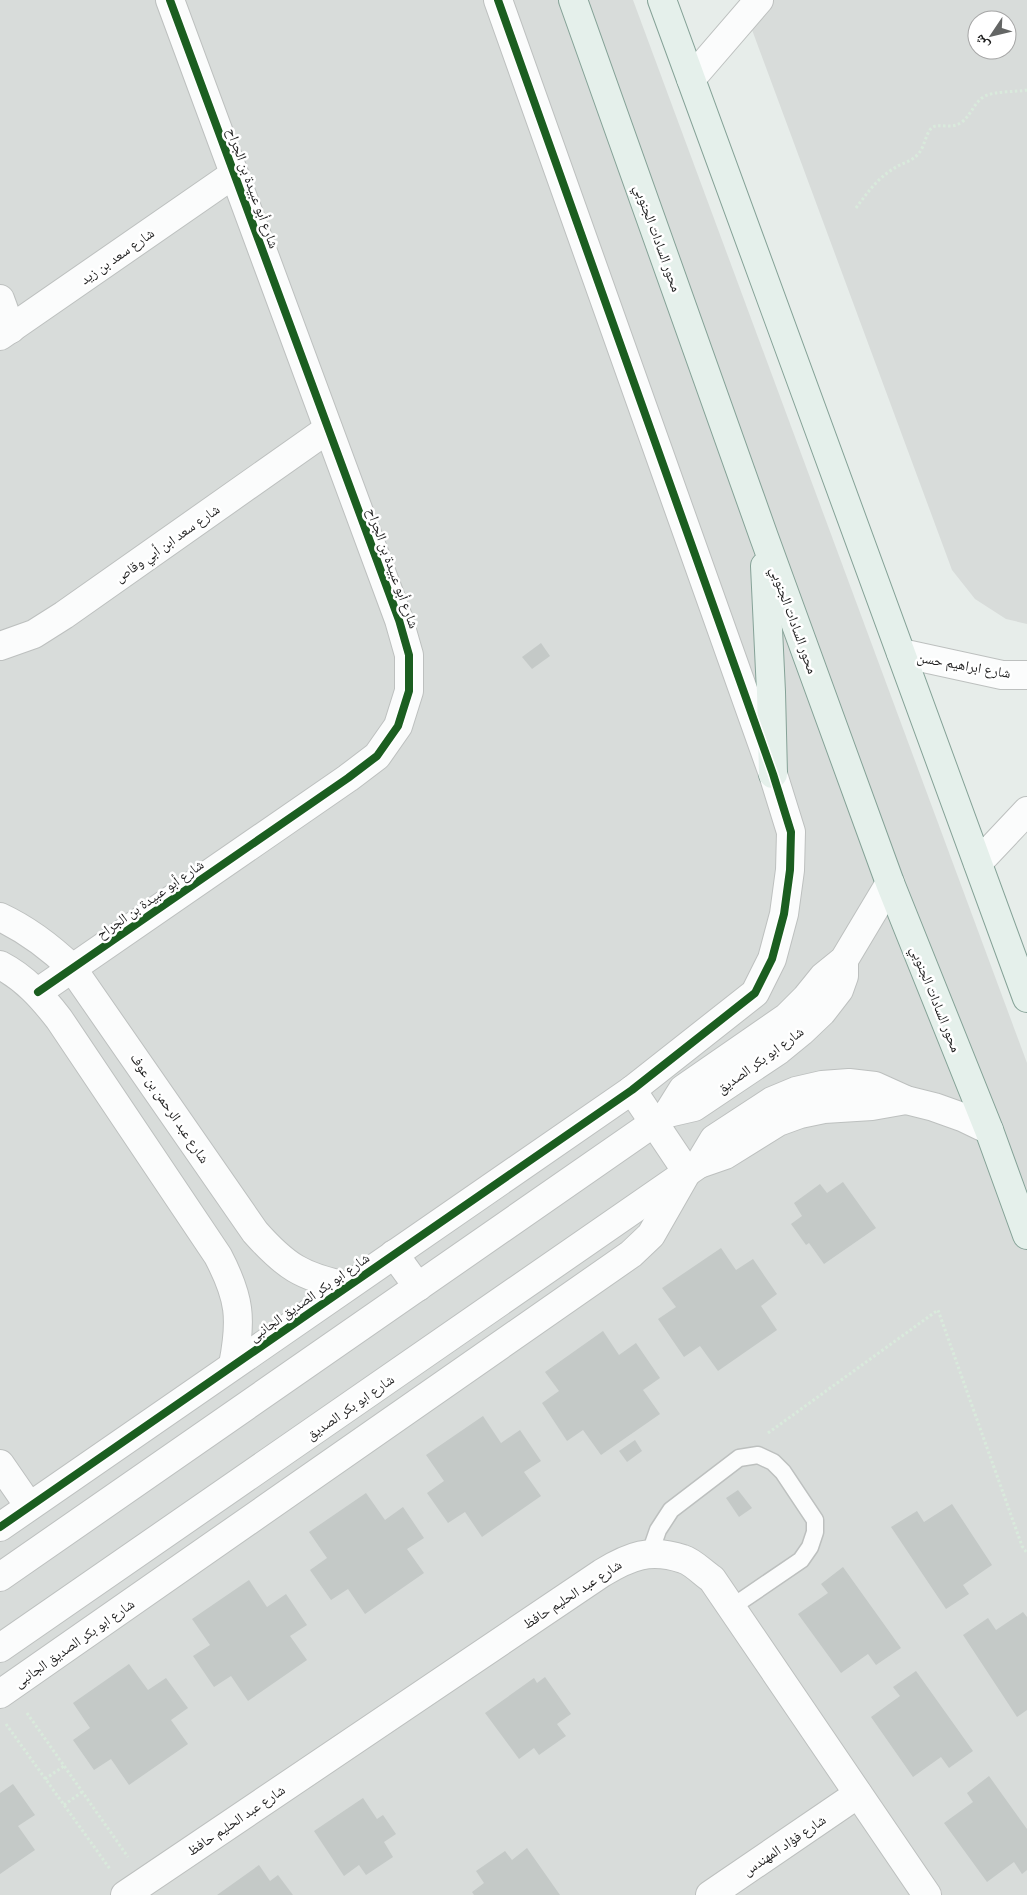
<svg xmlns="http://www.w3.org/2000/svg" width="1027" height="1895" viewBox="0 0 1027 1895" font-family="Cabin,'Noto Naskh Arabic',sans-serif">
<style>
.residential{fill:#d8dcda;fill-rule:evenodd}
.building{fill:#c4c9c7}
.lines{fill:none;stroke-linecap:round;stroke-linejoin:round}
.service-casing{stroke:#bdc0bf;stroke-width:19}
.minor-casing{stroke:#bdc0bf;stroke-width:30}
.tertiary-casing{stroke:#bdc0bf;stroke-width:30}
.primary-casing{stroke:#85a297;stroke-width:30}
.path{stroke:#d9eadc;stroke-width:3;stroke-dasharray:2.5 2.5;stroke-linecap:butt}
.service{stroke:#fbfcfc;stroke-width:16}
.minor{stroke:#fbfcfc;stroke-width:28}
.tertiary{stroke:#fbfcfc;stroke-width:28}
.primary{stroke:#e5f0eb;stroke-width:28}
.cycleway-casing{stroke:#fff;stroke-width:11}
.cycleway{stroke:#1b5e20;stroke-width:8}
.labels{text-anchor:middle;stroke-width:5;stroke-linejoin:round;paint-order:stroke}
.street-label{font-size:14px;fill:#1e1e1e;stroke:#fff}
</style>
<rect width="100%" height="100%" fill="#e7edea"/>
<g class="residential">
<polygon points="0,0 633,0 1027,1063 1027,1895 0,1895"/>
<path d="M741,0H1027V624L1006,619L975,599L952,570ZM977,20H1007V50H977Z"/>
</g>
<g class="building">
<polygon points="541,643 550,656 532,669 522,657"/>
<polygon points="843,1182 876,1228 824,1264 809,1243 806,1245 791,1224 802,1216 794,1203 820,1184 827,1193"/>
<polygon points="721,1248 736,1270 753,1259 777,1294 761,1306 777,1330 718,1371 700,1346 684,1357 658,1319 676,1307 662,1288"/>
<polygon points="603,1331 619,1355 636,1343 660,1378 643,1390 660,1414 601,1455 583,1430 567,1441 542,1403 559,1391 545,1372"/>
<polygon points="483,1416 501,1443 520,1430 541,1461 524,1472 541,1496 482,1537 465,1512 448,1523 427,1493 444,1481 426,1455"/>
<polygon points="635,1440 642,1451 627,1462 619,1451"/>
<polygon points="738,1490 752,1508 739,1517 726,1498"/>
<polygon points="366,1493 385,1520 403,1507 424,1538 407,1549 424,1573 365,1614 348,1589 331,1600 310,1570 327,1558 309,1532"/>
<polygon points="952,1504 992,1565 963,1585 969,1594 946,1609 891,1527 917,1511 924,1522"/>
<polygon points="843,1567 901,1648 876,1665 868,1654 841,1673 798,1614 828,1593 821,1584"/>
<polygon points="249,1580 267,1607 286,1594 307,1625 290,1636 307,1660 248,1701 231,1676 214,1687 193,1656 210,1645 192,1619"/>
<polygon points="1023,1612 1027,1617 1027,1710 1017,1717 963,1635 988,1618 996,1630"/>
<polygon points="129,1664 148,1690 166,1678 188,1708 171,1720 188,1744 129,1785 111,1759 94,1770 73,1740 90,1728 73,1703"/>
<polygon points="916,1671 973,1751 949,1768 941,1757 913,1777 871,1717 900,1696 893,1687"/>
<polygon points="545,1677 571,1714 557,1724 566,1736 539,1755 534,1748 519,1759 485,1713 534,1678 537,1683"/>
<polygon points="989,1776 1027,1829 1027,1870 1022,1874 1014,1862 987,1882 944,1823 973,1802 967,1793"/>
<polygon points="13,1784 35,1815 18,1826 35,1850 0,1874 0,1793"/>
<polygon points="363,1798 377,1819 383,1815 396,1834 384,1842 393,1857 366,1875 359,1865 344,1876 314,1831"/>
<polygon points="527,1848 560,1895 474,1895 472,1892 484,1883 476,1871 505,1851 512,1860"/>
<polygon points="259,1865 270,1881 278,1875 293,1895 217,1895"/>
</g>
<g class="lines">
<g class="service-casing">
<polyline id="service" points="650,1553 658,1530 671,1510 739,1458 758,1455 773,1462 783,1472 815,1520 815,1532 810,1547 801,1560 732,1607"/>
</g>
<g class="minor-casing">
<g id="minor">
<polyline points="691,79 759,0"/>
<polyline points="0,299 11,329"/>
<polyline points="0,336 234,174"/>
<polyline points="0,646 34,634 64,615 328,429"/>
<path d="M0,917C28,930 50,947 72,968L255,1232C285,1266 302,1277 347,1286"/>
<path d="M0,965C25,978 42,997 59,1019L218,1256C240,1298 242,1319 233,1365"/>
<polyline points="38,992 348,778 377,756 398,726 409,691 409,655 399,620 170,0"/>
<polyline points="0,1464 29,1506"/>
<polyline points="0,1527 632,1090 755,993 772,959 784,914 790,870 791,832 773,774 498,0"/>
<polyline points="0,1694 631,1254 651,1235 687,1172"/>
<path d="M125,1895L602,1573C630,1556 650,1548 683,1559C693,1562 703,1573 712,1579L927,1895"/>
<polyline points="710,1895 858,1794"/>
</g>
</g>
<g class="tertiary-casing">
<g id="tertiary">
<polyline points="901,653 1002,675 1027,675"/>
<polyline points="978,863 1027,811"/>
<polyline points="632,1090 687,1172"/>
<polyline points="668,1113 683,1089 787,1017 806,998 823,977 844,960 890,883"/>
<polyline points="699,1164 714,1139 772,1101 796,1091 822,1085 849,1083 875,1086 906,1100 934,1107 962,1117 989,1130"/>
<polyline points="394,1254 418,1287"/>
<polyline points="0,1577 668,1113 694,1107 779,1050 801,1032 822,1012 839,990 844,976 844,960"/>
<polyline points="0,1648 699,1164 725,1155 778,1122 800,1114 824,1109 872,1106 906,1100"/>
</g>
</g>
<g class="primary-casing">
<g id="primary">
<polyline points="573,0 764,537 890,883 989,1130 1027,1235"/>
<polyline points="662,0 1027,998"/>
<polyline points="765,566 771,692 773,774"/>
</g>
</g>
<g class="path">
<path d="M856,208C867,193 877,179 893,169C901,163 912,162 919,153C925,146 926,131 933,127C941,123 951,130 962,122C972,114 974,102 985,96C995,91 1016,92 1027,90"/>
<polyline points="768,1433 938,1310 1022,1546 1027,1553"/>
<polyline points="27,1713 128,1857"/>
<polyline points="6,1724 110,1869"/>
<polyline points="45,1779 64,1766"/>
<polyline points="64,1805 82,1792"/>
</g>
<use href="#service" class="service"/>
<use href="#minor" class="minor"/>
<use href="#tertiary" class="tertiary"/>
<use href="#primary" class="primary"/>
<g class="cycleway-casing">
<g id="cycleway">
<polyline points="38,992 348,778 377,756 398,726 409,691 409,655 399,620 170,0"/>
<polyline points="0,1527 632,1090 755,993 772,959 784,914 790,870 791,832 773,774 498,0"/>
</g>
</g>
<use href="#cycleway" class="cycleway"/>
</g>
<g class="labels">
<g class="street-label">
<text transform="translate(253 188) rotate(70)" y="5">شارع أبو عبيدة بن الجراح</text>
<text transform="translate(658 238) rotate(70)" y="5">محور السادات الجنوبي</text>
<text transform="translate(117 256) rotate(-35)" y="5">شارع سعد بن زيد</text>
<text transform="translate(167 543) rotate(-35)" y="5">شارع سعد ابن أبي وقاص</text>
<text transform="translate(393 568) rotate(70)" y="5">شارع أبو عبيدة بن الجراح</text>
<text transform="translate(794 620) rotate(70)" y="5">محور السادات الجنوبي</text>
<text transform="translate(964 665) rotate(10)" y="5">شارع ابراهيم حسن</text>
<text transform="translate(150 899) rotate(-35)" y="5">شارع أبو عبيدة بن الجراح</text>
<text transform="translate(936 999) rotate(68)" y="5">محور السادات الجنوبي</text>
<text transform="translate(760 1060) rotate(-36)" y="5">شارع ابو بكر الصديق</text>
<text transform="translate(170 1108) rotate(56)" y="5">شارع عبد الرحمن بن عوف</text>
<text transform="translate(309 1297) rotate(-35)" y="5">شارع ابو بكر الصديق الجانبى</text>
<text transform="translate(350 1407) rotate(-35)" y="5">شارع ابو بكر الصديق</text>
<text transform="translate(572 1594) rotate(-33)" y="5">شارع عبد الحليم حافظ</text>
<text transform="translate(74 1643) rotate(-35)" y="5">شارع ابو بكر الصديق الجانبى</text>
<text transform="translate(236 1820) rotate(-34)" y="5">شارع عبد الحليم حافظ</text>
<text transform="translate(784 1845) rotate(-34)" y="5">شارع فؤاد المهندس</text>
</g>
</g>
<g transform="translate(992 35) rotate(235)"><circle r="24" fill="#ffffff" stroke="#a5a5a5"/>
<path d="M0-4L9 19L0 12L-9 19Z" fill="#646665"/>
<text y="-8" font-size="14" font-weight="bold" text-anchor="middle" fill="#1e1e1e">ش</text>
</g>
</svg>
